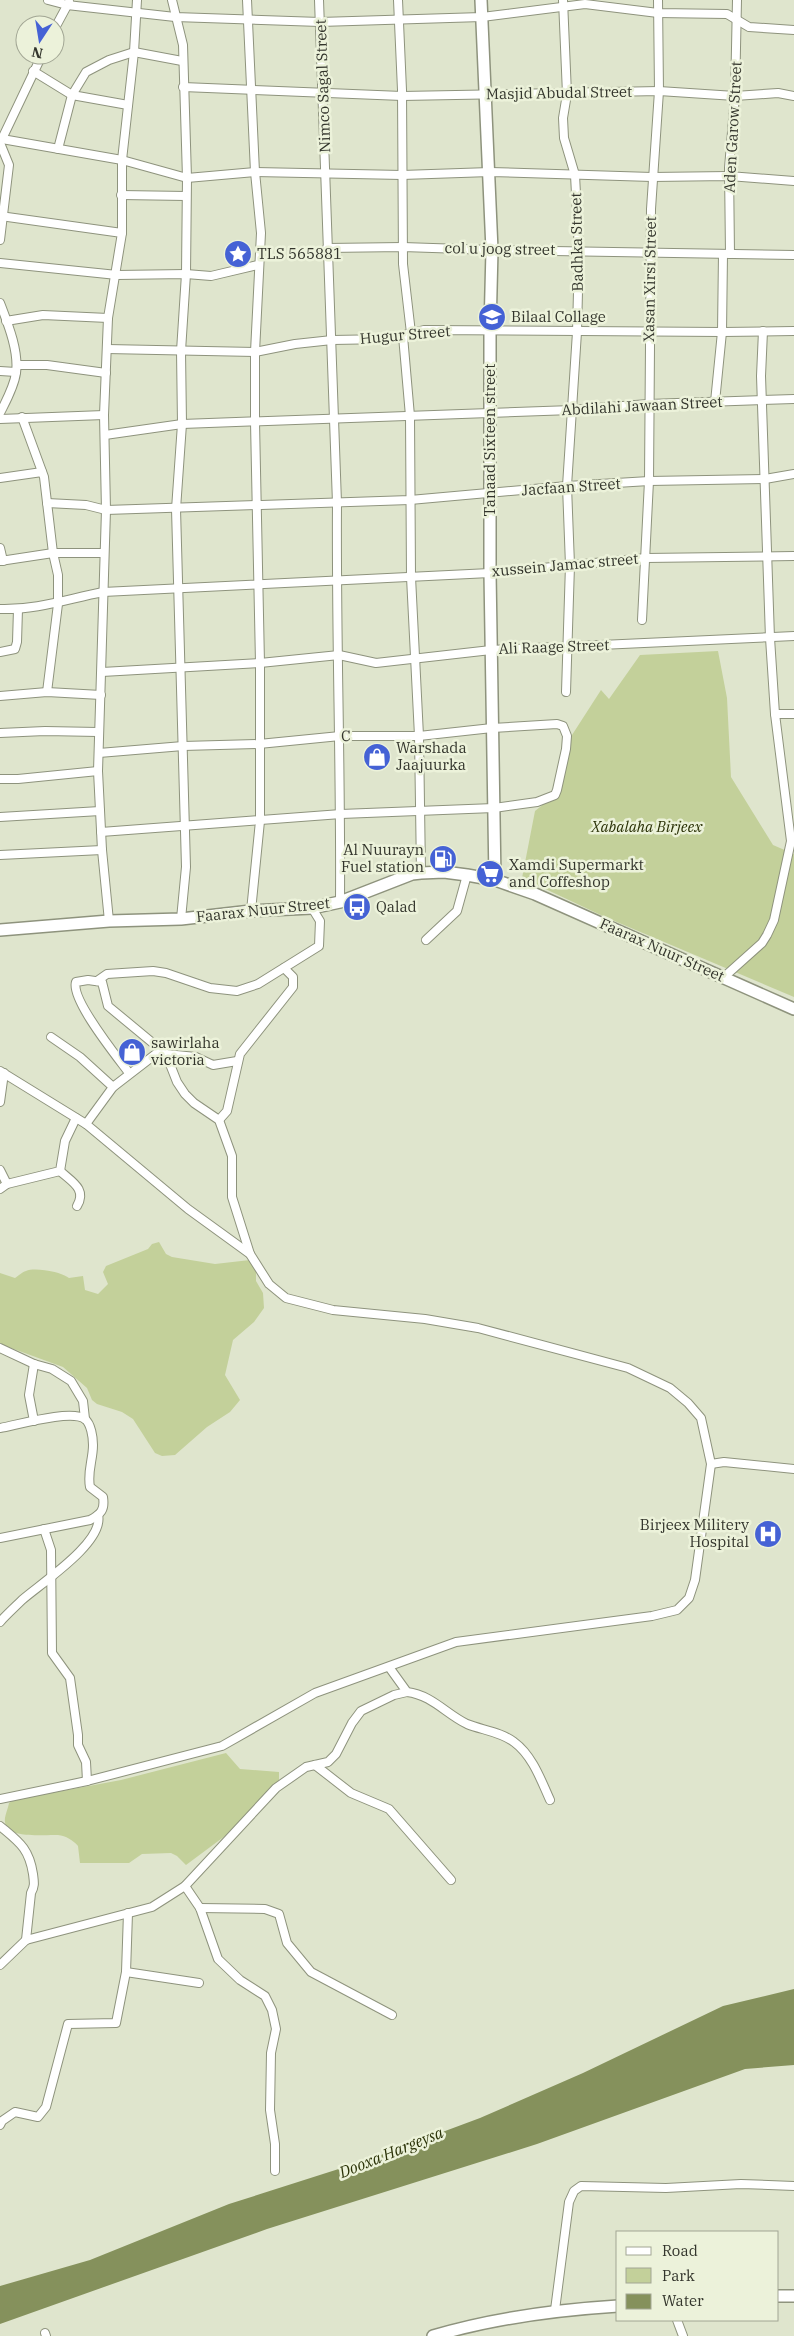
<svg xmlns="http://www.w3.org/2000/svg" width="794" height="2336" viewBox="0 0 794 2336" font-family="'IBM Plex Serif',serif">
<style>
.green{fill:#c3d09a}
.water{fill:#85915c}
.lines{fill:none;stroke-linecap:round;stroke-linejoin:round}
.street-casing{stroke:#8e937d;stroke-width:10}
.secondary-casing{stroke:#8e937d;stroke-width:14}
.street{stroke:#fff;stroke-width:8}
.secondary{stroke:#fff;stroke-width:11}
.labels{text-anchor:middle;stroke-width:5;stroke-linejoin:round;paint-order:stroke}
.street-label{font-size:15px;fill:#33352c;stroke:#ecf2da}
.poi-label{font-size:15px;fill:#33352c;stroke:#ecf2da;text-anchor:start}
.park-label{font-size:15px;font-style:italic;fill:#293005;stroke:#ecf2da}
.water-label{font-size:16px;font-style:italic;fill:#2a3207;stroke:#ecf2da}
</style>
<rect width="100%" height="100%" fill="#dfe5cd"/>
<g class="green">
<polygon points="718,651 727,698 731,777 773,845 794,854 794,997 605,917 522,878 535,811 555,795 572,735 601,690 609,699 640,655"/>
<path d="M159,1242L166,1254L172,1257L215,1264L250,1260L256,1266V1281L263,1293L264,1308L254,1322L233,1340L225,1375L240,1400L230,1412L207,1427L175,1455L162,1456L155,1453L133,1419L122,1412L97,1404L92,1400L87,1388L63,1367L0,1344V1273L15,1278C18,1276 22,1272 26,1271C35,1267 62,1272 69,1278L83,1276L85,1290L98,1294L108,1284L103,1272L106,1266L148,1249L152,1244Z"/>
<path d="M226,1753L240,1769L279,1772V1780L229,1833L186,1865L177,1856L171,1853L142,1854L129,1863H80L78,1846C73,1840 66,1836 58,1835C47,1834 6,1840 5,1822C4,1817 8,1809 9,1803L14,1800L121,1780Z"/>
</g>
<polygon class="water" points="794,1989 794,2065 745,2069 537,2144 267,2229 0,2324 0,2286 90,2260 229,2204 370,2159 480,2118 583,2073 723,2006"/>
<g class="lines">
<g class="street-casing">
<g id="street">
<polyline points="48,0 67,5 175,17 320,22 482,17 585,4 658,13 727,14 749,27 794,30"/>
<polyline points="172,0 183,45 187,178 186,274 181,351 182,424 176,509 186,867 181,919"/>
<polyline points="247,0 255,172 261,233 255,352 255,422 260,663 260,821 251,911"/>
<path d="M319,0L337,503C336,636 341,769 340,902"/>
<polyline points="398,0 402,90 403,264 411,333"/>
<polyline points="563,0 567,94 563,118 564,138 575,175 579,251 577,332 567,486 570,565 566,692"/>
<polyline points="55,28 69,2"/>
<polyline points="33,71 72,95 128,105"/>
<polyline points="183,87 402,96 659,91 735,96 778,93 794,96"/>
<polyline points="2,139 122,160 187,178 255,172 402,175 490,172 652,177 729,176 794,181"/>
<polyline points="1,141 42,55"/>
<polyline points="0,143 9,165 0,240"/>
<polyline points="58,149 72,95 86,72 109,60 134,52 182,61"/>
<polyline points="121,195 186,196"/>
<polyline points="0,216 122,233"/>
<polyline points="327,248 403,247 492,250 794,255"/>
<polyline points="730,254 729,168 735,96 737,0"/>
<polyline points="0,263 117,275 186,274 211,276 258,265"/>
<path d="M0,303C8,324 19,351 16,373C14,387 6,401 0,413"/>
<polyline points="6,321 43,315 108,318"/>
<polyline points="403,336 410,416 411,577 419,736 421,873"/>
<polyline points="107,349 255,352 295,344 332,340 388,339 424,330 722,332 794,331"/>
<polyline points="17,365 47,365 106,373"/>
<polyline points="0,371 16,372"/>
<polyline points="715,402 722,332 723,254"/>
<polyline points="22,417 44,477 53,553 58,575 58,604 47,692"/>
<polyline points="0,419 104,415"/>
<polyline points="105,435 182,424 572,410 648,404 794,399"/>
<polyline points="0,478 42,472"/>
<polyline points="47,503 86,505 106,510 410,500 567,486 649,481 765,479 794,474"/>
<polyline points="0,548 3,561"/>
<polyline points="0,561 53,553 104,553"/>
<path d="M0,609C37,610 67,599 103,592L490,573L646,558L794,556"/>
<polyline points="642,620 649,481 651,209 659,91 658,0"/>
<polyline points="0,652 15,649 17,642 18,609"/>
<polyline points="102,672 260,663 339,655 376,663 491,650 794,636"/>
<polyline points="0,696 47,692 101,695"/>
<polyline points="775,714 794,714"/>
<polyline points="0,733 45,731 98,732"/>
<polyline points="99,753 183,746 259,744 340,736 419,736 492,728 557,724 563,726 567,736 566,749 557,790 555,795 537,802 494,808 341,814 101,832"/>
<polyline points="0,779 18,779 98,771"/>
<polyline points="0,817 100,811"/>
<polyline points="0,855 102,850"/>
<polyline points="109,921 102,850 98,771 106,510 104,415 108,318 122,233 122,160 134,52 137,0"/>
<polyline points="426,940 457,911 467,875"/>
<polyline points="724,977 762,943 767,935 774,920 791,841 775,714 770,638 761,376 763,331"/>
<polyline points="97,981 107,974 153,971 166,973 210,988 237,991 258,984 319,946 320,921 312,908"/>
<polyline points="51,1037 80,1057 113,1087"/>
<polyline points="166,1054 196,1057 213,1065 237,1061"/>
<polyline points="0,1071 86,1124 188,1209 250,1254 269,1284 286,1298 333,1310 425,1319 478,1328 628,1368 670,1388 688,1403 701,1418 711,1464 695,1580 689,1598 677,1610 652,1616 456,1642 315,1693 222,1746 87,1781 0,1799"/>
<path d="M129,1073C118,1058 70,999 76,982L88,980L102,982L108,1006L166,1054L177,1082L185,1094L194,1103L219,1120L232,1156V1197L250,1254"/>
<polyline points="0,1102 4,1073"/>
<polyline points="219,1120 227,1111 240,1054 293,987 293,977 284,968"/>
<polyline points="86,1124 113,1087 161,1050"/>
<polyline points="0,1170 7,1184"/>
<path d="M60,1171C72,1182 87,1189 77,1206"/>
<polyline points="0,1189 7,1184 60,1171 65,1141 76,1118"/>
<polyline points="0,1348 34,1364 52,1369 71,1381 83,1401 85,1419"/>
<polyline points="34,1421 29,1395 34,1364"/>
<path d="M0,1428C17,1425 71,1409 85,1419C91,1424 93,1437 93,1445C93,1460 87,1472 90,1487L103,1497C105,1510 101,1514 90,1520L0,1538"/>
<polyline points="711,1464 724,1462 794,1469"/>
<polyline points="44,1529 51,1550 52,1653 70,1678 78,1735 78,1745 86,1762 87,1781"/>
<path d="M0,1622C7,1614 15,1607 22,1600C40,1584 105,1542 98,1515"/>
<path d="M389,1667L407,1692C432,1695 446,1714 467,1724C482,1730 501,1732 514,1742C532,1755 541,1780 550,1800"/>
<polyline points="315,1765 351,1793 389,1809 451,1880"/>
<path d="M0,1826C19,1842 29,1848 33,1874C34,1882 35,1886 31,1893L26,1940"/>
<polyline points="185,1886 200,1908 218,1959 240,1980 265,1996 272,2010 276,2029 271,2053 270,2110 275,2144 275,2171"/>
<polyline points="200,1908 265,1909 279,1914 287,1943 311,1972 392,2015"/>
<polyline points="0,1965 26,1940 152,1907 185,1886 276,1788 306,1767 328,1762 336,1754 352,1723 361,1711 394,1695 407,1692"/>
<polyline points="126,1972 199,1983"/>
<polyline points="0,2125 2,2121 15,2112 38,2117 46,2107 68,2024 116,2023 126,1972 128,1913"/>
<polyline points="555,2310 569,2202 574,2191 581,2186 666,2188 741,2184 794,2186"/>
<polyline points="677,2320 683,2336"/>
<polyline points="45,2333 46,2336"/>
</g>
</g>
<g class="secondary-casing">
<g id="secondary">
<polyline points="481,0 492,250 490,330 490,573 495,880"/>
<polyline points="0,930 109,921 181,919 251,911 312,908 340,902 412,874 421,873 444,872 467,875 495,880 535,894 794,1009"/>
<polyline points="778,2296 794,2296"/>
<path d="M433,2336C493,2318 555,2310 618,2306"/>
</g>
</g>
<use href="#street" class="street"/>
<use href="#secondary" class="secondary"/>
</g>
<defs>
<g id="sight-disc" transform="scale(1.4375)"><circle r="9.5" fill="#4562d5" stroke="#ecf2da"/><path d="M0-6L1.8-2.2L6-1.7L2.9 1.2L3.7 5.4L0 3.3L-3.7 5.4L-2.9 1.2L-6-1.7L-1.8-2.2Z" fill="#fff"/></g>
<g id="school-disc" transform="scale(1.4375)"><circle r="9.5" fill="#4562d5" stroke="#ecf2da"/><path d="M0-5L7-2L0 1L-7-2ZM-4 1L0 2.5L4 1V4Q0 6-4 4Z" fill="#fff"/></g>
<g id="shop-disc" transform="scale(1.4375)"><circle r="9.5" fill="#4562d5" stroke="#ecf2da"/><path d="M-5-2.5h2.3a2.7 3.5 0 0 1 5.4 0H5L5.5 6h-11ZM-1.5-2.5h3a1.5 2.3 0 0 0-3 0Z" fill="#fff"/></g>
<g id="fuel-disc" transform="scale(1.4375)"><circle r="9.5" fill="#4562d5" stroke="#ecf2da"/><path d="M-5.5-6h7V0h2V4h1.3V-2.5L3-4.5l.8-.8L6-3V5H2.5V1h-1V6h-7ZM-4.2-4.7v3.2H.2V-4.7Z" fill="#fff"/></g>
<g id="supermarket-disc" transform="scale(1.4375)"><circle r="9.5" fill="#4562d5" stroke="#ecf2da"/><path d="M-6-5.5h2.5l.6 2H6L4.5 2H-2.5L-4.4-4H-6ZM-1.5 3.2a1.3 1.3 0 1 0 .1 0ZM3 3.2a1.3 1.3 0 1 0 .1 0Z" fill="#fff"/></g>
<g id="bus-disc" transform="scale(1.4375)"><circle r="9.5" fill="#4562d5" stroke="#ecf2da"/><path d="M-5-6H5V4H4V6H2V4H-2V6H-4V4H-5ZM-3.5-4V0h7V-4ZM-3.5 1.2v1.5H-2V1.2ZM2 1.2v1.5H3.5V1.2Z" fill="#fff"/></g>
<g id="hospital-disc" transform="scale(1.4375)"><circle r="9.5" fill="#4562d5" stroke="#ecf2da"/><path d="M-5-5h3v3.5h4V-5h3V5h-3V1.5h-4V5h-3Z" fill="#fff"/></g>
</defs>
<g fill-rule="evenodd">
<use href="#sight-disc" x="238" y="254"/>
<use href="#school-disc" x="492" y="317"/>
<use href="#shop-disc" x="377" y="757"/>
<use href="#fuel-disc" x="443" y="859"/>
<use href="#supermarket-disc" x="490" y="874"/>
<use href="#bus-disc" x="357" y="907"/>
<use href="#shop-disc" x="132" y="1052"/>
<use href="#hospital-disc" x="768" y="1534"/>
</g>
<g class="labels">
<g class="street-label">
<text transform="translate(323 86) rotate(-92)" y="5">Nimco Sagal Street</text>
<text transform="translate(559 93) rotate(-1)" y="5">Masjid Abudal Street</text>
<text transform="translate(733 127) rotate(-87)" y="5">Aden Garow Street</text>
<text transform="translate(577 242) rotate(-91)" y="5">Badhka Street</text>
<text transform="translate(500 249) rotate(1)" y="5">col u joog street</text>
<text transform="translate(650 279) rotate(-89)" y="5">Xasan Xirsi Street</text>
<text transform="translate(405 335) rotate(-5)" y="5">Hugur Street</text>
<text transform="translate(642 406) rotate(-3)" y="5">Abdilahi Jawaan Street</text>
<text transform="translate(490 440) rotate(-90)" y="5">Tanaad Sixteen street</text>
<text transform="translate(571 487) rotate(-4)" y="5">Jacfaan Street</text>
<text transform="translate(565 565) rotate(-5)" y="5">xussein Jamac street</text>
<text transform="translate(554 647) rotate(-2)" y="5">Ali Raage Street</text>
<text transform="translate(346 736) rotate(-2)" y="5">C</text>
<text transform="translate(263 910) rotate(-6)" y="5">Faarax Nuur Street</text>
<text transform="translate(662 950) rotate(24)" y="5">Faarax Nuur Street</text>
</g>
<g class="poi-label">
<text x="257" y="259">TLS 565881</text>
<text x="511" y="322">Bilaal Collage</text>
<text x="396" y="753">Warshada<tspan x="396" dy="17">Jaajuurka</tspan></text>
<text x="424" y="855" text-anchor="end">Al Nuurayn<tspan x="424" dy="17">Fuel station</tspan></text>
<text x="509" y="870">Xamdi Supermarkt<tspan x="509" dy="17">and Coffeshop</tspan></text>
<text x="376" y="912">Qalad</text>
<text x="151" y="1048">sawirlaha<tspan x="151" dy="17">victoria</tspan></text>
<text x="749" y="1530" text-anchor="end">Birjeex Militery<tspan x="749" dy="17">Hospital</tspan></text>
</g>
<g class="park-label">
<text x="647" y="832">Xabalaha Birjeex</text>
</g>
<g class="water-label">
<text transform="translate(391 2152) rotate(-22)" y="6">Dooxa Hargeysa</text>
</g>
</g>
<rect x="616" y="2231" width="162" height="90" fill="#ecf2da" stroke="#a2a694"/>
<rect x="626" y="2247" width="25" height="8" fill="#ffffff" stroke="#a2a694"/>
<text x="662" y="2256" font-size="15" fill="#33352c">Road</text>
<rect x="626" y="2268" width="25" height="15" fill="#c3d09a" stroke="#a2a694"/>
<text x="662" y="2281" font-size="15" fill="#33352c">Park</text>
<rect x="626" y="2294" width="25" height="15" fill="#85915c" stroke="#a2a694"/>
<text x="662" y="2306" font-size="15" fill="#33352c">Water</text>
<g transform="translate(40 40) rotate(192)"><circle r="24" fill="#ecf2da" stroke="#a2a694"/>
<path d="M0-4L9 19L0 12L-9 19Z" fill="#4562d5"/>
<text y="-8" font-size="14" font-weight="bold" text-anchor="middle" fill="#33352c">N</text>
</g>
</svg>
